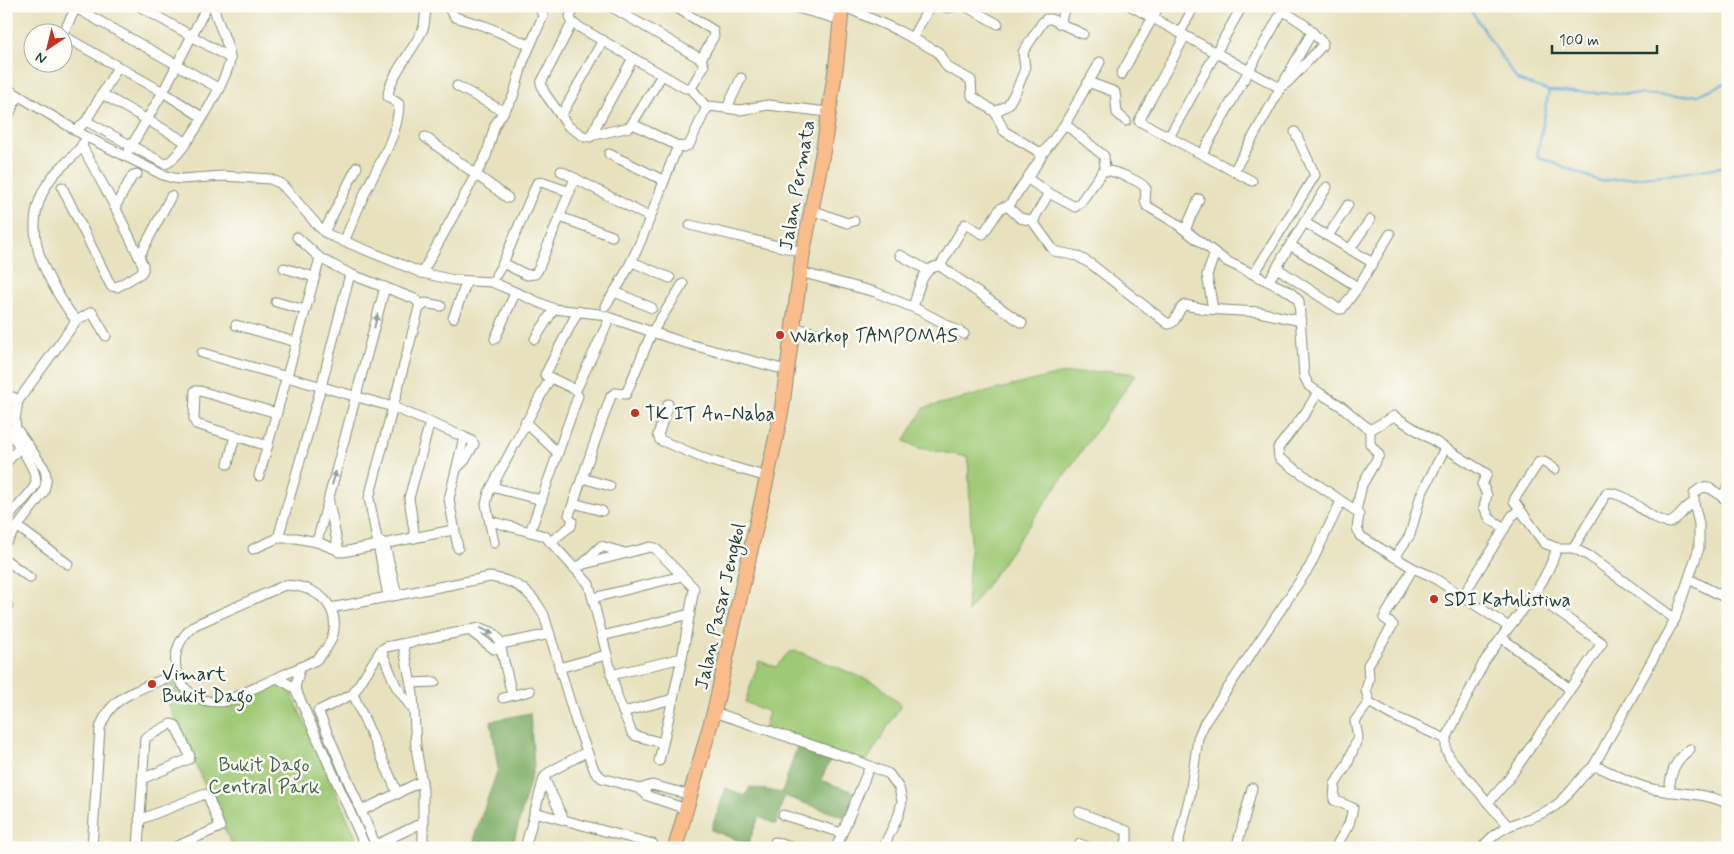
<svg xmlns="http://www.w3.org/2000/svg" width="1734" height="854" viewBox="0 0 1734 854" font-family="Mynerve,sans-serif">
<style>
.green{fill:#9fc975;stroke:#5f8354}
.forest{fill:#7fad66;stroke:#4f754d}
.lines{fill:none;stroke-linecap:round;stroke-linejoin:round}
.stream{stroke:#67acdd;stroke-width:2}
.minor-casing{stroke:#838f79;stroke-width:11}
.primary-casing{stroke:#838f79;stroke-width:16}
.minor{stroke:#fff;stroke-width:9}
.primary{stroke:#fabc8b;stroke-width:14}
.oneway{fill:#8f9e9a}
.poi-dot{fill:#c8321e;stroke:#fdfcf7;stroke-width:2}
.labels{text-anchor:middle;stroke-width:5;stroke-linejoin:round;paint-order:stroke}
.street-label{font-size:19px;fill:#1f3d34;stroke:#fdfcf7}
.poi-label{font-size:19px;fill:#1f3d34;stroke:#fdfcf7;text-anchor:start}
.park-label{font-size:19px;fill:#3f6044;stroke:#fdfcf7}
</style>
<rect width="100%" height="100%" fill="#fdfcf7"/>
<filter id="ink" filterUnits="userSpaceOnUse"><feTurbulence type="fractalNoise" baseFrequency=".02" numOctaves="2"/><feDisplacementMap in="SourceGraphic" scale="10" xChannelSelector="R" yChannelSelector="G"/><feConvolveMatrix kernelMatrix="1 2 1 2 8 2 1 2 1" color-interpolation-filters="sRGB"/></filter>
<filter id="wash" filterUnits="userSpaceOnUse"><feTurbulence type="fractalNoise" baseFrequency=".0096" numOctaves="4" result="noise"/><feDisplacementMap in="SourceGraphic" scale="20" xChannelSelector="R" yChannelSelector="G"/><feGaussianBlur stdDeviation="1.12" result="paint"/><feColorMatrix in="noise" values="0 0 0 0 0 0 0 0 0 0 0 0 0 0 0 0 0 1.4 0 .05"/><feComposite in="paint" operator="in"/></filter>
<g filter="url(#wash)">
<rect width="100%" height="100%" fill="#e7e1be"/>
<g class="green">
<polygon points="1111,371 1136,374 967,613 971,532 968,457 919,448 904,441 924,408 1059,374"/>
<polygon points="797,651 878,684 901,705 863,767 764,729 769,712 745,702 759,661 776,667 789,652"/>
<polygon points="169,684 176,684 188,694 226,703 229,708 251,698 250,694 273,684 286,688 291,693 361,848 233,848 161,688"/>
</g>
<g class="forest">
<polygon points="530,713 534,766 512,848 475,848 474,837 498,769 491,721"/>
<polygon points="799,740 833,754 821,780 853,792 844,817 784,796 776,824 759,817 748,844 711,830 726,788 745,796 750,787 782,793"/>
</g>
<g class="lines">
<g class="stream">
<polyline points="1468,6 1517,80 1549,91 1537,156 1599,181 1674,174 1728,166"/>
<polyline points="1549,91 1681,96 1698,95 1728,82"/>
</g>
</g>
</g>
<g filter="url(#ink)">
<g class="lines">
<g class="minor-casing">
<g id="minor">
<polyline points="77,6 64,31 64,35 67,38 163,92 202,117"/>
<polyline points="139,6 230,58"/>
<polyline points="447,6 455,17 485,26 529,45"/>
<polyline points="576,6 570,16 572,23 541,83 544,92 568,126 585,137 630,127 662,75"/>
<polyline points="674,6 713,30 714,36 701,59"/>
<polyline points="790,6 841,20"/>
<polyline points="843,6 899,31 938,52 947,67 971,80 972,96 995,112 1004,131 1039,152 1041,156 1040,159 1008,207"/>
<polyline points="942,6 948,8 955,6"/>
<polyline points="965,6 998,24"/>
<polyline points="1131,6 1280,88"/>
<polyline points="1276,6 1305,25 1323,43 1321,47 1289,81 1284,85"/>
<polyline points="76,8 220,89"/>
<polyline points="572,23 685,88 691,88 704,66 701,59 610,6"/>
<polyline points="1060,24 1065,6"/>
<polyline points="1180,33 1194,6"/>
<polyline points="1185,36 1139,121 1252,181"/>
<polyline points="912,38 930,6"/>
<polyline points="1121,75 1159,6"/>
<polyline points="1088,82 1115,92 1117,113 1126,121"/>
<polyline points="457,86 503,111"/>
<polyline points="6,88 85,136 163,175 173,178 182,179 223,176 270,179 280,183 285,188 318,226 329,235 422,273 454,280 492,282 554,309 599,314 685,343 786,370"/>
<polyline points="691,88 707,108"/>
<polyline points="102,94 186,142"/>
<polyline points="727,108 741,78"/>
<polyline points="995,112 1008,105 1017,89 1025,69 1023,52 1042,23 1046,19 1051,19 1083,34"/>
<polyline points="561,116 603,40"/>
<polyline points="6,121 18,95"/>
<path d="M86,121L165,164C179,163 231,75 230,58C229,40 216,24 214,6"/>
<polyline points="1065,124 1104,156 1105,170"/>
<polyline points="637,126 678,146 684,147 689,145 705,111 710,106 740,110 768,105 828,112"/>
<polyline points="76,131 86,121 118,67"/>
<polyline points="425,137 508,198"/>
<polyline points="590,137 633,58"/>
<polyline points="1169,137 1242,6"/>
<polyline points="129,150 163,92 206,8"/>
<polyline points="609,154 663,180"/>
<polyline points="1202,154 1283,10"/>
<polyline points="1041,156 1065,124 1100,62"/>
<polyline points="561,171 649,217"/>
<polyline points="1234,171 1312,32"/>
<path d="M1028,179L1049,193L1075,207L1080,203L1103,171C1111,169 1142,181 1146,189L1145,201L1147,206L1174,222L1226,261L1290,292L1299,301L1304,376L1309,386L1318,392L1306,412L1278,448L1279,458L1356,511L1359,515L1357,528L1360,536L1413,568L1431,576L1509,627L1484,662L1446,739V750L1450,758L1507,825"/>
<polyline points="62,187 111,286 117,287 141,273 143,270 143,265 115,207 82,146"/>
<polyline points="570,192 541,182 537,183 503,263 527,275 535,274 538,270 575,178"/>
<path d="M1049,193L1035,217L1034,223L1054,251L1077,256L1091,264L1168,324C1179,322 1176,309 1185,305L1205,309L1259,312L1301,321"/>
<polyline points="115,207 133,175 137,174"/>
<polyline points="812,210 847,223 854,221"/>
<polyline points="560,217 612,236"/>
<polyline points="1304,222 1373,263"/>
<polyline points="690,225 803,252"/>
<polyline points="1185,230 1199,199"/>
<polyline points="324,232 357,167"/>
<polyline points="1328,236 1348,205"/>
<polyline points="297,237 320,258 350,274 415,299 420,304 369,498 388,596"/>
<path d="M344,242C351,225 358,208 366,191C379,163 398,136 399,104L388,97C388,76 417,47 424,26C425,20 425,12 427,6"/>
<polyline points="1290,245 1358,287"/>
<polyline points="1350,249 1370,220"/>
<polyline points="900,255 927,270"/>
<polyline points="139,257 171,196"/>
<polyline points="632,262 670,278"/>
<polyline points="940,266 965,224 983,234 1000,209 1003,207 1008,207 1020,218 1034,221"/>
<polyline points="284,268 314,277"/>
<polyline points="1277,268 1339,309 1342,309 1358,287 1390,234"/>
<polyline points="800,272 875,292 919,310 964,334"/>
<polyline points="422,273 486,156 495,125 513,97 523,62 543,16 539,6"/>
<polyline points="1254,274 1315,175 1295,132"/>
<polyline points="496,275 503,263"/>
<polyline points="1269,281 1290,245 1327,187"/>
<polyline points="615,292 652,308"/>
<polyline points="276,302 305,310"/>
<path d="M605,306C640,258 655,200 678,146"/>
<polyline points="421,307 425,303 441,306"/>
<path d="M913,307C918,293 921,266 940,266L1022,323"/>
<polyline points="1213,309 1207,275 1215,253"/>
<polyline points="578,311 545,375 576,390 610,318"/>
<polyline points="453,318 467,281"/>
<path d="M76,321C45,278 15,227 52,177C61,165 77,156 83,143"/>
<polyline points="236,325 296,342"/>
<polyline points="792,327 829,336"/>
<polyline points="495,339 515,293"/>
<polyline points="535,339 554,309"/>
<polyline points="202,353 393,407 464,437 472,441 474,444 465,460 457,468"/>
<polyline points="1318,392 1341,406 1370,430"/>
<polyline points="668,404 658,435 660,440 708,460 768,477"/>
<polyline points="6,408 13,397 18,401"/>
<polyline points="525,422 558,453"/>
<path d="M6,427C14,439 41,472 35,485C29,497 17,505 10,516"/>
<polyline points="1370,430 1394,416 1487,474 1482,484 1487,495 1484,507 1490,519 1505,528"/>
<polyline points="268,446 196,424 194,419 195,393 195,391 200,391 277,413"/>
<polyline points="6,463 20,447"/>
<polyline points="228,464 235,436"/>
<polyline points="1555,469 1544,462 1539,462 1515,498 1514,501 1544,543 1557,548"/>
<polyline points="259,476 320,258"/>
<polyline points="582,478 610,486"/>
<polyline points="492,487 542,500"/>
<polyline points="1722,497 1728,487"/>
<polyline points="329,502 339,552"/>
<polyline points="574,503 602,511"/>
<polyline points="1356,511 1362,485 1379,455 1370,444 1370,430"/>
<polyline points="569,515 611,396 615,393 626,394 652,332 683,284"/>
<polyline points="490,521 545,536 589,584 618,699 632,733 636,736 663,743"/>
<polyline points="18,527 68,564"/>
<polyline points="530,532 578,396"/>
<polyline points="278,538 321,387 350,274"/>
<polyline points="415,538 409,498 430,422"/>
<path d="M6,542L43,493C46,484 48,477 44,468L16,428L15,420L18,401L76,321L92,312L106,336"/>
<polyline points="317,542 385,287"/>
<polyline points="382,542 385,545 397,595"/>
<polyline points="550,542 571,526 572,521"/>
<polyline points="494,543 486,504 489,492 548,382"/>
<polyline points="458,548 449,499 464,437"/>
<path d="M1573,548L1607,493C1629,492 1647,520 1669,523C1680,519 1683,507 1694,503"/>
<polyline points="253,549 278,538 296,538 317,542 343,552 453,530"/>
<polyline points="1395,557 1410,535 1421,495 1445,448"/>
<polyline points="6,560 30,578"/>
<polyline points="582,565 601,546 625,553"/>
<polyline points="573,567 650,547 655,548 694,588 682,658 659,761"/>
<polyline points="1689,579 1728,599"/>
<path d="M285,585C332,586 352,627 316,660L226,701C178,709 157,654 195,625Z"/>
<polyline points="1463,596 1512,516 1519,510"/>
<polyline points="593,598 682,576"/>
<polyline points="6,605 8,606"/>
<path d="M331,608L490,577C517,581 531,591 544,615L576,722L595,772L602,778L640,789L648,796L686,809"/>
<path d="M1509,627C1529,603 1547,579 1557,548H1573L1589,556L1675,619"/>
<polyline points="469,630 494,649 501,646"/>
<polyline points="602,636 690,614"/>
<polyline points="1502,638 1570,689"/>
<polyline points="403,644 413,694 416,747 423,790 423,848"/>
<polyline points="501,644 550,634"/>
<polyline points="381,650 396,686 414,711"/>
<polyline points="559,668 606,655"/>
<polyline points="611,675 682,658"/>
<polyline points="277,678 295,688 366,848"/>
<polyline points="412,683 435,682"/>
<polyline points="295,688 300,668"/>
<polyline points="353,694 398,794"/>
<polyline points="503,698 530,691"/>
<polyline points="1369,702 1391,715 1446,739"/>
<polyline points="623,712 673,699"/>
<polyline points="714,712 853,759 889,774 899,788 902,801 899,814 883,848"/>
<path d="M1593,767L1675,619L1699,548V524L1694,503V494C1706,479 1717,494 1728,501"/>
<polyline points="544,778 564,820"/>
<polyline points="640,789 652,785 691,795"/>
<path d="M1669,792C1671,771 1674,762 1690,749"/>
<polyline points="1488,803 1508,780 1602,643 1534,595"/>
<polyline points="361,811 422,781"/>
<polyline points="534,812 653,844"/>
<polyline points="1079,812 1127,831 1127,840 1124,848"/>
<polyline points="783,815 842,833"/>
<polyline points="139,820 205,794 208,796 220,827 173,848"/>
<polyline points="775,842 794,848"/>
<polyline points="1080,844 1090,848"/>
<polyline points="376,845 424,822"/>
<path d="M92,848L100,728C103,720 106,713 112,707C125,692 158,682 176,674"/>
<polyline points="138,848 145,738 171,724 175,725 190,756 189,759 142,779"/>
<polyline points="377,848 318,711 353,694 381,650 386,647 480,628 492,632 499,640 512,695"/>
<polyline points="525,848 544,778 548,773 586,752"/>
<polyline points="836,848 870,766"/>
<polyline points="1177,848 1190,795 1198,738 1205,722 1310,566 1341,501"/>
<polyline points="1240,848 1238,842 1252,788"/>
<polyline points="1335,848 1349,824 1353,808 1334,800 1335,784 1347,765 1358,737 1355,721 1369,702 1366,690 1369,679 1368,665 1393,625 1384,618 1413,568"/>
<path d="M1482,848C1504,819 1528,824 1555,806C1571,795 1578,778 1593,767H1598C1616,774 1632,785 1652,789C1676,794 1706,792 1728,804"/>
<polyline points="1726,848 1728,843"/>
</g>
</g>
<g class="primary-casing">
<polyline id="primary" points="675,848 714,712 775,442 782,408 803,252 823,151 836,66 842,6"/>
</g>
<use href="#minor" class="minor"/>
<use href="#primary" class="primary"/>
</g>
<defs><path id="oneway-solid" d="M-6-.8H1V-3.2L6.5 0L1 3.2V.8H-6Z" transform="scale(1.25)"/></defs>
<g class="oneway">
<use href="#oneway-solid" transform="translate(376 321) rotate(-76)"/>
<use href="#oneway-solid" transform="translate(334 478) rotate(-75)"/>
<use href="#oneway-solid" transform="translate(487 631) rotate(26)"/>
</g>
</g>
<g class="poi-dot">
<circle cx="780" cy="335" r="5"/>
<circle cx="635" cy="413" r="5"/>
<circle cx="1434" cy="599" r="5"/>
<circle cx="152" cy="684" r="5"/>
</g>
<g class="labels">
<g class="street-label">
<text transform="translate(796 185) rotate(-80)" y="7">Jalan Permata</text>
<text transform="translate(719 606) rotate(-77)" y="7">Jalan Pasar Jengkol</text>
</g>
<g class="poi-label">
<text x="790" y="342">Warkop TAMPOMAS</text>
<text x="645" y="420">TK IT An-Naba</text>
<text x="1444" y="606">SDI Katulistiwa</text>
<text x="162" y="680">Vimart<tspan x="162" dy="22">Bukit Dago</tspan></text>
</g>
<g class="park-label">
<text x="264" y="771">Bukit Dago<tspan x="264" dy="22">Central Park</tspan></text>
</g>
</g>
<rect width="1734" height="854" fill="none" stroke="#fdfcf7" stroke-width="25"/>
<g transform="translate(48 48) rotate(215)"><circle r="24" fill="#fdfcf7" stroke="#a4b0a9"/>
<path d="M0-4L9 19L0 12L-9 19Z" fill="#c8321e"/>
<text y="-8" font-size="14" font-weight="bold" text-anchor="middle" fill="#1f3d34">N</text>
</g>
<path d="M1552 45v8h105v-8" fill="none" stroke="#1f3d34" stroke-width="2.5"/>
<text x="1559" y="45" font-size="15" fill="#1f3d34" stroke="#fdfcf7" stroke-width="4" paint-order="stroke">100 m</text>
</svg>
